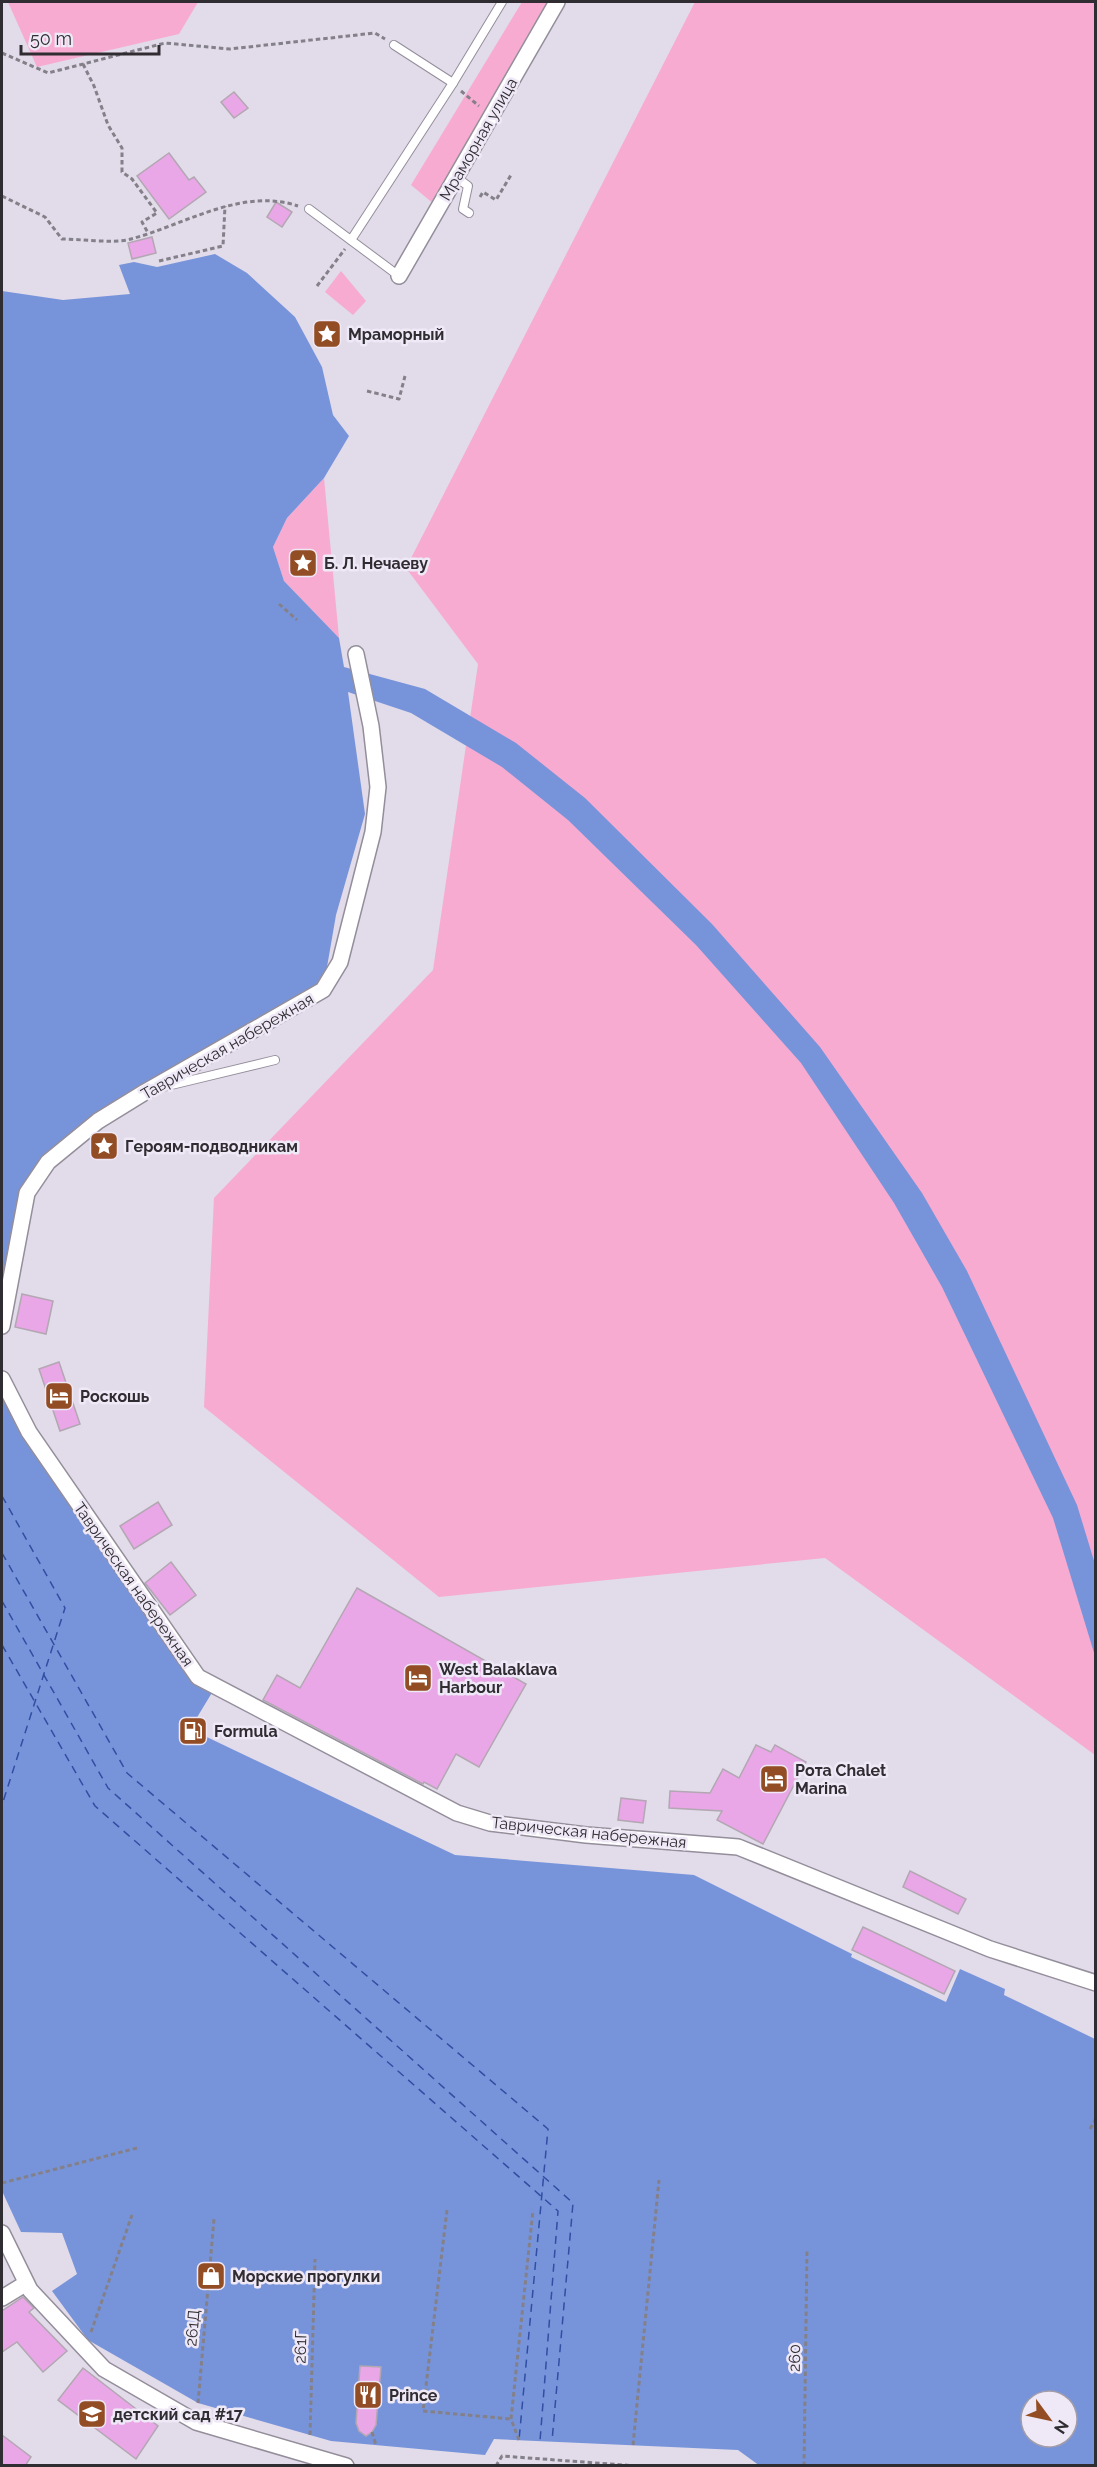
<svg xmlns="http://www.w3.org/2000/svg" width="1097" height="2467" viewBox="0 0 1097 2467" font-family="Raleway,sans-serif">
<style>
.green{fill:#f7abd1}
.water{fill:#7794db;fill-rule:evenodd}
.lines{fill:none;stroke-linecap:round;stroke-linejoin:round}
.ferry{stroke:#314ea3;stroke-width:1.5;stroke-dasharray:8 6;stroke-linecap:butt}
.building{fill:#e9a7e7;stroke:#b2a7b2;stroke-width:1.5}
.lane-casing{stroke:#948e9b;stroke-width:10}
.street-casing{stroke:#948e9b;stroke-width:18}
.path{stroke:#848089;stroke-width:3;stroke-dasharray:4.5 3;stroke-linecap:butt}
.lane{stroke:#fff;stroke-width:8}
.street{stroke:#fff;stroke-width:15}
.labels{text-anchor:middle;stroke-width:5;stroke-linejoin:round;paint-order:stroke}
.street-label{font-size:16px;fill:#2f2d32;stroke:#efe8f6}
.poi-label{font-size:16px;font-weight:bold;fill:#2f2d32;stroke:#efe8f6;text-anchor:start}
</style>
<rect width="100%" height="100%" fill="#e2dbe9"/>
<g class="green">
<polygon points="8,2 198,2 179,34 37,67"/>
<polygon points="522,2 554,2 434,204 411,185"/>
<polygon points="695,2 1095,2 1095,1755 825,1558 439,1597 204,1407 214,1198 433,970 478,664 406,568"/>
<polygon points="341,271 366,301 353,315 325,292"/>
<polygon points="324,478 339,638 284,581 273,547 287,518"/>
</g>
<g class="water">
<polygon points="215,254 247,273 295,317 322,367 333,415 349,436 324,478 287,518 273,547 284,581 339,638 344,667 425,689 516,743 585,798 712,924 820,1047 922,1193 967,1271 1077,1505 1095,1564 1095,1656 1053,1518 942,1287 894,1203 801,1063 696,945 568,820 502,767 411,713 348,692 365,814 336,915 327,967 320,985 34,1170 2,1302 2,291 63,300 130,294 119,265 134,262 157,267"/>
<path d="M2,1393L213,1691L190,1729L455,1855L694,1875L852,1954L851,1957L946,2002L960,1969L1005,1989L1004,1995L1095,2039V2465L760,2466L738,2450L494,2439L485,2455L331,2441L198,2403L88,2340L52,2291L77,2274L62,2233L21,2232L2,2191ZM1031,2401H1067V2437H1031Z"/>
</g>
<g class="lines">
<g class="ferry">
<polyline points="2,1496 65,1608 2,1805"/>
<polyline points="2,1553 127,1773 548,2129 519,2440"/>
<polyline points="2,1601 108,1788 573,2203 552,2441"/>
<polyline points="2,1645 95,1806 558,2211 540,2441"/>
</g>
</g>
<g class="building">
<polygon points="234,92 248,108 234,118 221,102"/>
<polygon points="169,153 189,180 194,177 206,192 169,219 137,176"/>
<polygon points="276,202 292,212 282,227 267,217"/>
<polygon points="152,237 156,253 132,259 128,243"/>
<polygon points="22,1294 53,1301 46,1334 15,1327"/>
<polygon points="59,1362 80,1424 60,1431 39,1369"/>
<polygon points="158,1502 172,1525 134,1549 120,1526"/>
<polygon points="171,1562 196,1595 170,1615 145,1583"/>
<polygon points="357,1588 526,1684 479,1767 456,1754 437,1789 424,1782 423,1784 263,1700 277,1675 300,1688"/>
<polygon points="756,1745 771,1752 775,1745 806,1762 763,1844 717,1820 722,1811 669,1808 670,1791 710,1793 723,1769 739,1778"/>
<polygon points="621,1798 646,1801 643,1823 618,1820"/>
<polygon points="910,1871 966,1899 958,1914 903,1887"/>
<polygon points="863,1927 955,1971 944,1994 852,1950"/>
<polygon points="23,2297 34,2308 29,2312 67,2351 43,2372 17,2342 2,2352 2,2311"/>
<polygon points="360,2366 381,2367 376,2425 372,2432 366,2436 359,2431 356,2423"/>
<polygon points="83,2368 158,2426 136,2459 58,2400"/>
<polygon points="2,2435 31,2457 25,2466 2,2466"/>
</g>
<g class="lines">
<g class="lane-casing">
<g id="lane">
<polyline points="394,45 453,83"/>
<polyline points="456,177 468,186 463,209 469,213"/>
<polyline points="309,209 399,276"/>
<polyline points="351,240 453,83 502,2"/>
<polyline points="163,1087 275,1060"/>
</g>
</g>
<g class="street-casing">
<g id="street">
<polyline points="399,276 557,2"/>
<polyline points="2,1326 27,1193 48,1162 98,1121 145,1092 323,990 340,962 373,832 378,787 371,726 356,654"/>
<polyline points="2,1379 29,1432 198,1677 457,1813 490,1823 586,1835 738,1847 990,1949 1096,1983"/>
<polyline points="2,2233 30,2290 104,2369 196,2422 346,2466"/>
<polyline points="2,2298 25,2284"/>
</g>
</g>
<g class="path">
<polyline points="2,53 48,73 165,43 230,49 375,33 385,39"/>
<polyline points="83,64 94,86 108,125 122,148 122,172 132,179 157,213 142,222 148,233"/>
<polyline points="461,91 479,106"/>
<path d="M2,196L45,217L62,239C80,239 115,244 131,239C184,225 242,187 298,206"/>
<polyline points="480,197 483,192 496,200 511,175"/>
<polyline points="159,261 223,246 225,206"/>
<polyline points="317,286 345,249"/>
<polyline points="367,391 399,399 405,376"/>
<polyline points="279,604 297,620"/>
<polyline points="1090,2129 1096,2118"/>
<polyline points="2,2183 137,2148"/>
<polyline points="447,2210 423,2411 511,2419"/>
<polyline points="91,2332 132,2215"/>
<polyline points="198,2403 214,2219"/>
<polyline points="372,2432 376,2445"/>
<polyline points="310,2435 315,2259"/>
<polyline points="519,2440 511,2419 533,2210"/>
<polyline points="633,2445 659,2180"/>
<polyline points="496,2466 502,2456 637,2466"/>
<polyline points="804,2466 807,2250"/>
</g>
<use href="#lane" class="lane"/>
<use href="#street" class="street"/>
</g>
<defs>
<g id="sight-square" transform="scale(1.5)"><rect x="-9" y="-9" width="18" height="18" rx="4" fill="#934d24" stroke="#efe8f6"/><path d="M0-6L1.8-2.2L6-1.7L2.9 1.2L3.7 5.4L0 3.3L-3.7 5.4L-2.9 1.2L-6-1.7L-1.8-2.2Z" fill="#fff"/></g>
<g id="hotel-square" transform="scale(1.5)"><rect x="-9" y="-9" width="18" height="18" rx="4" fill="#934d24" stroke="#efe8f6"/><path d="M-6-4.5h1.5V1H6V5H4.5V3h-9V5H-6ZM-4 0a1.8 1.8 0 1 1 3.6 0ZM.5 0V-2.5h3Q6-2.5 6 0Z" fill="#fff"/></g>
<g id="fuel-square" transform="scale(1.5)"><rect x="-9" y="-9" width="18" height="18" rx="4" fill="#934d24" stroke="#efe8f6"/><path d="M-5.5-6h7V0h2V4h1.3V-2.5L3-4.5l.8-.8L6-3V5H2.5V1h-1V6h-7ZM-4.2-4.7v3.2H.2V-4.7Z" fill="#fff"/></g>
<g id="shop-square" transform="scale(1.5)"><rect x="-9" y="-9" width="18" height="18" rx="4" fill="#934d24" stroke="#efe8f6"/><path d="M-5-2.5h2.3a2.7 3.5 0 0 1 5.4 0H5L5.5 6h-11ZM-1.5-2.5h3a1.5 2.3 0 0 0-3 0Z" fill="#fff"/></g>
<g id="restaurant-square" transform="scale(1.5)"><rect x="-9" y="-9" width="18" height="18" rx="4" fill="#934d24" stroke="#efe8f6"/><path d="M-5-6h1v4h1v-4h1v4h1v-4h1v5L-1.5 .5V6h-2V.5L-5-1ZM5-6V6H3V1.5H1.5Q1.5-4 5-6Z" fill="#fff"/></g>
<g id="school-square" transform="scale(1.5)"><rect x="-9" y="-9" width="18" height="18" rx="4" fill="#934d24" stroke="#efe8f6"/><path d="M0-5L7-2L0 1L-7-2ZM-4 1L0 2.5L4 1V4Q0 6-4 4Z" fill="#fff"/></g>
</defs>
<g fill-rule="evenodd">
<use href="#sight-square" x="327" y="334"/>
<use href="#sight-square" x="303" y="563"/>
<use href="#sight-square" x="104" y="1146"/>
<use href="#hotel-square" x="59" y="1396"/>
<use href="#hotel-square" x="418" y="1678"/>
<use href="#fuel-square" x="193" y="1731"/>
<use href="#hotel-square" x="774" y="1779"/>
<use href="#shop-square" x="211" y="2276"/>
<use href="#restaurant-square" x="368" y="2395"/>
<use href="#school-square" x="92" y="2414"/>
</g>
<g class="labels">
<g class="street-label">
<text transform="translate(478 139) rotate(-60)" y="6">Мраморная улица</text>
<text transform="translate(227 1046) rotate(-30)" y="6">Таврическая набережная</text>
<text transform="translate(134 1584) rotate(55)" y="6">Таврическая набережная</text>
<text transform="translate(589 1832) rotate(6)" y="6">Таврическая набережная</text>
<text transform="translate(192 2328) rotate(-85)" y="6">261Д</text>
<text transform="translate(300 2347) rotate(-88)" y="6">261Г</text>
<text transform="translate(794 2358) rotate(-89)" y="6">260</text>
</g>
<g class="poi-label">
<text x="348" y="340">Мраморный</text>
<text x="324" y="569">Б. Л. Нечаеву</text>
<text x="125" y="1152">Героям-подводникам</text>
<text x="80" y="1402">Роскошь</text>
<text x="439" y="1675">West Balaklava<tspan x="439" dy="18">Harbour</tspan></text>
<text x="214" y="1737">Formula</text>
<text x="795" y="1776">Рота Chalet<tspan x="795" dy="18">Marina</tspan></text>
<text x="232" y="2282">Морские прогулки</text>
<text x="389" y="2401">Prince</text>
<text x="113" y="2420">детский сад #17</text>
</g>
</g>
<rect width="1097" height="2467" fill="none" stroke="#2f2d32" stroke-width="6"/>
<g transform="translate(1049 2419) rotate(123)"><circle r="28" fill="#efe8f6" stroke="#a29da8" stroke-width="1.5"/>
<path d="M0-4.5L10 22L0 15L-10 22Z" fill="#934d24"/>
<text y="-9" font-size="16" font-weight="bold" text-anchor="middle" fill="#2f2d32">N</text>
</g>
<path d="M21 45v9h138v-9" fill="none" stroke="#2f2d32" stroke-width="3"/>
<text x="30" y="45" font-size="18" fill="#2f2d32" stroke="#efe8f6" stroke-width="4.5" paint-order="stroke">50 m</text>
</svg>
